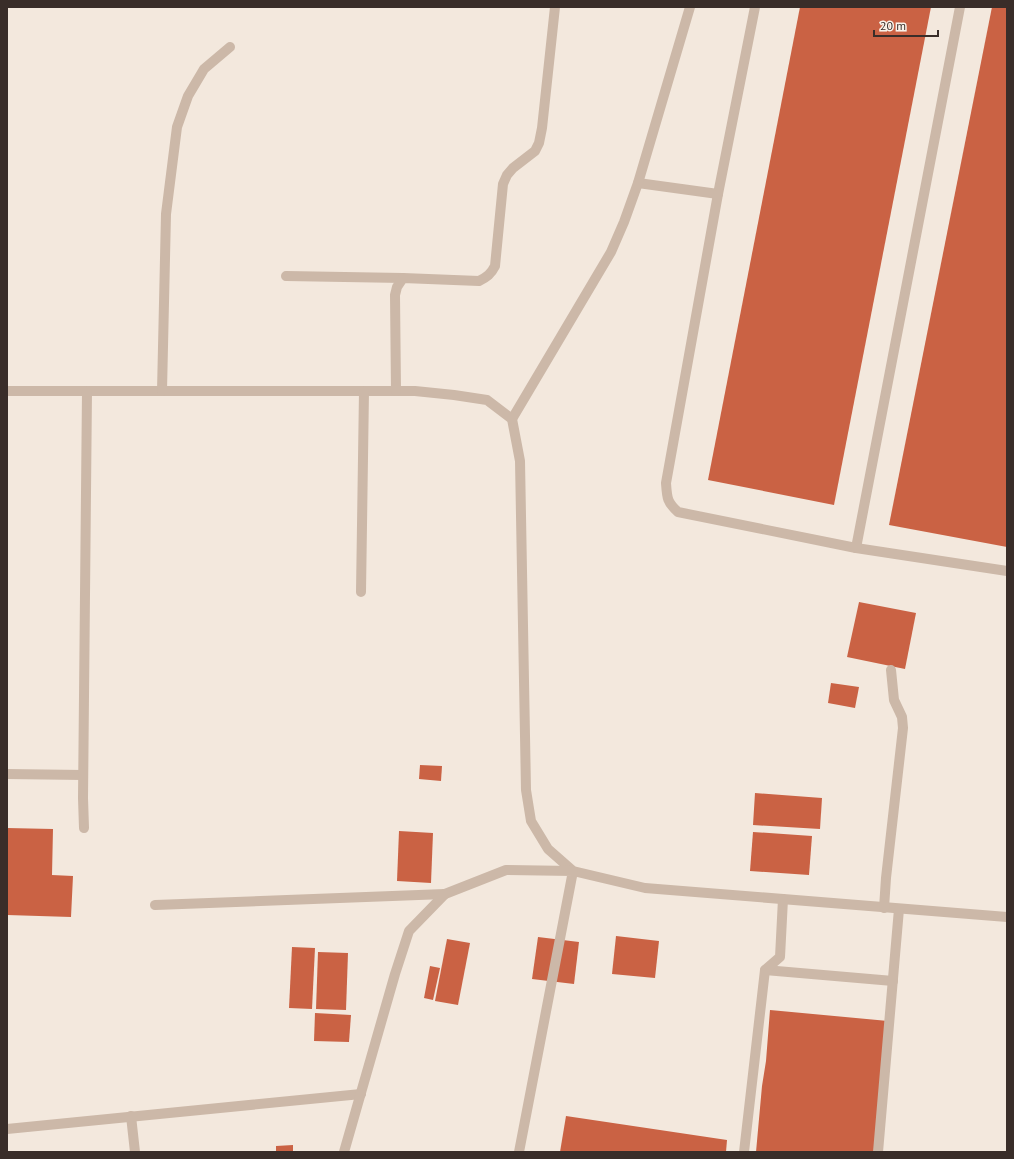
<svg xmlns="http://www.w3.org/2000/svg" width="1014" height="1159" viewBox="0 0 1014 1159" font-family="'PT Sans',sans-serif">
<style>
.building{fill:#ca6244}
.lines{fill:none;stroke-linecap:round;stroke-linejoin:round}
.minor{stroke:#ccb8a8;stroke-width:10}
</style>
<rect width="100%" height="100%" fill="#f3e8dd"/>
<g class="building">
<polygon points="800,7 931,7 834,505 708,480"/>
<polygon points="992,7 1007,7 1007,547 889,525"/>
<polygon points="859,602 916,613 905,669 847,657"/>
<polygon points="831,683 859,687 855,708 828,703"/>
<polygon points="420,765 442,766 441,781 419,779"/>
<polygon points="755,793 822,798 820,829 753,825"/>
<polygon points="7,828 53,829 52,875 73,876 71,917 7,915"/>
<polygon points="399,831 433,833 431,883 397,881"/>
<polygon points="753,832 812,836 809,875 750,871"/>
<polygon points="616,936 659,941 655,978 612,974"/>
<polygon points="538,937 579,942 574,984 532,979"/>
<polygon points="447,939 470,943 458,1005 435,1001"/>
<polygon points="292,947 315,948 312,1009 289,1008"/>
<polygon points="318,952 348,953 346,1010 316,1009"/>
<polygon points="430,966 440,968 433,1000 424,998"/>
<polygon points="770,1010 888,1021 874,1152 756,1152 762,1086 766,1061"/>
<polygon points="315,1013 351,1015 349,1042 314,1041"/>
<polygon points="566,1116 727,1140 726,1152 560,1152"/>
<polygon points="293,1145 293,1152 276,1152 276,1146"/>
</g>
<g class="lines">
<g class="minor">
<polyline points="638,183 718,194 755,7"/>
<path d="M718,194L666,483C667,498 667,502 678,512L856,548L1007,571"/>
<polyline points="286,276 403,278"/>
<polyline points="7,391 415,391 454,395 487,400 512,419 520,461 526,790 531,821 548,849 573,871 645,888 1007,917"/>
<polyline points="162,391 166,214 177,127 188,96 204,69 230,47"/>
<path d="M396,391L395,295L397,287L403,278L479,281C487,277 491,274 495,266L503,184L507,175L513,168L535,151L539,143L542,128L555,7"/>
<polyline points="512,419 611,252 624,222 638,183 690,7"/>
<polyline points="856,548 960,7"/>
<polyline points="361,592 364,391"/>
<polyline points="7,774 83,775"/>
<polyline points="84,828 83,798 87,391"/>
<polyline points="155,905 445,894"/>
<polyline points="884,908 886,878 903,728 902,717 894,700 891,670"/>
<polyline points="765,970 893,981"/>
<polyline points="131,1116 135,1152"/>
<polyline points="7,1129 361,1094"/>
<polyline points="344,1152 395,974 409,931 445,894 506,870 573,871 519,1152"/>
<polyline points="744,1152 765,970 780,957 783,899"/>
<polyline points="878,1152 899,909"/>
</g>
</g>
<rect width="1014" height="1159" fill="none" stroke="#392d29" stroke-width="16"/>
<path d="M874 30v6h64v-6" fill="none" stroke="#392d29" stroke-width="2"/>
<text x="880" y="30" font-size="12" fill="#392d29" stroke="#faf3ea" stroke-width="3" paint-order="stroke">20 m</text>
</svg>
